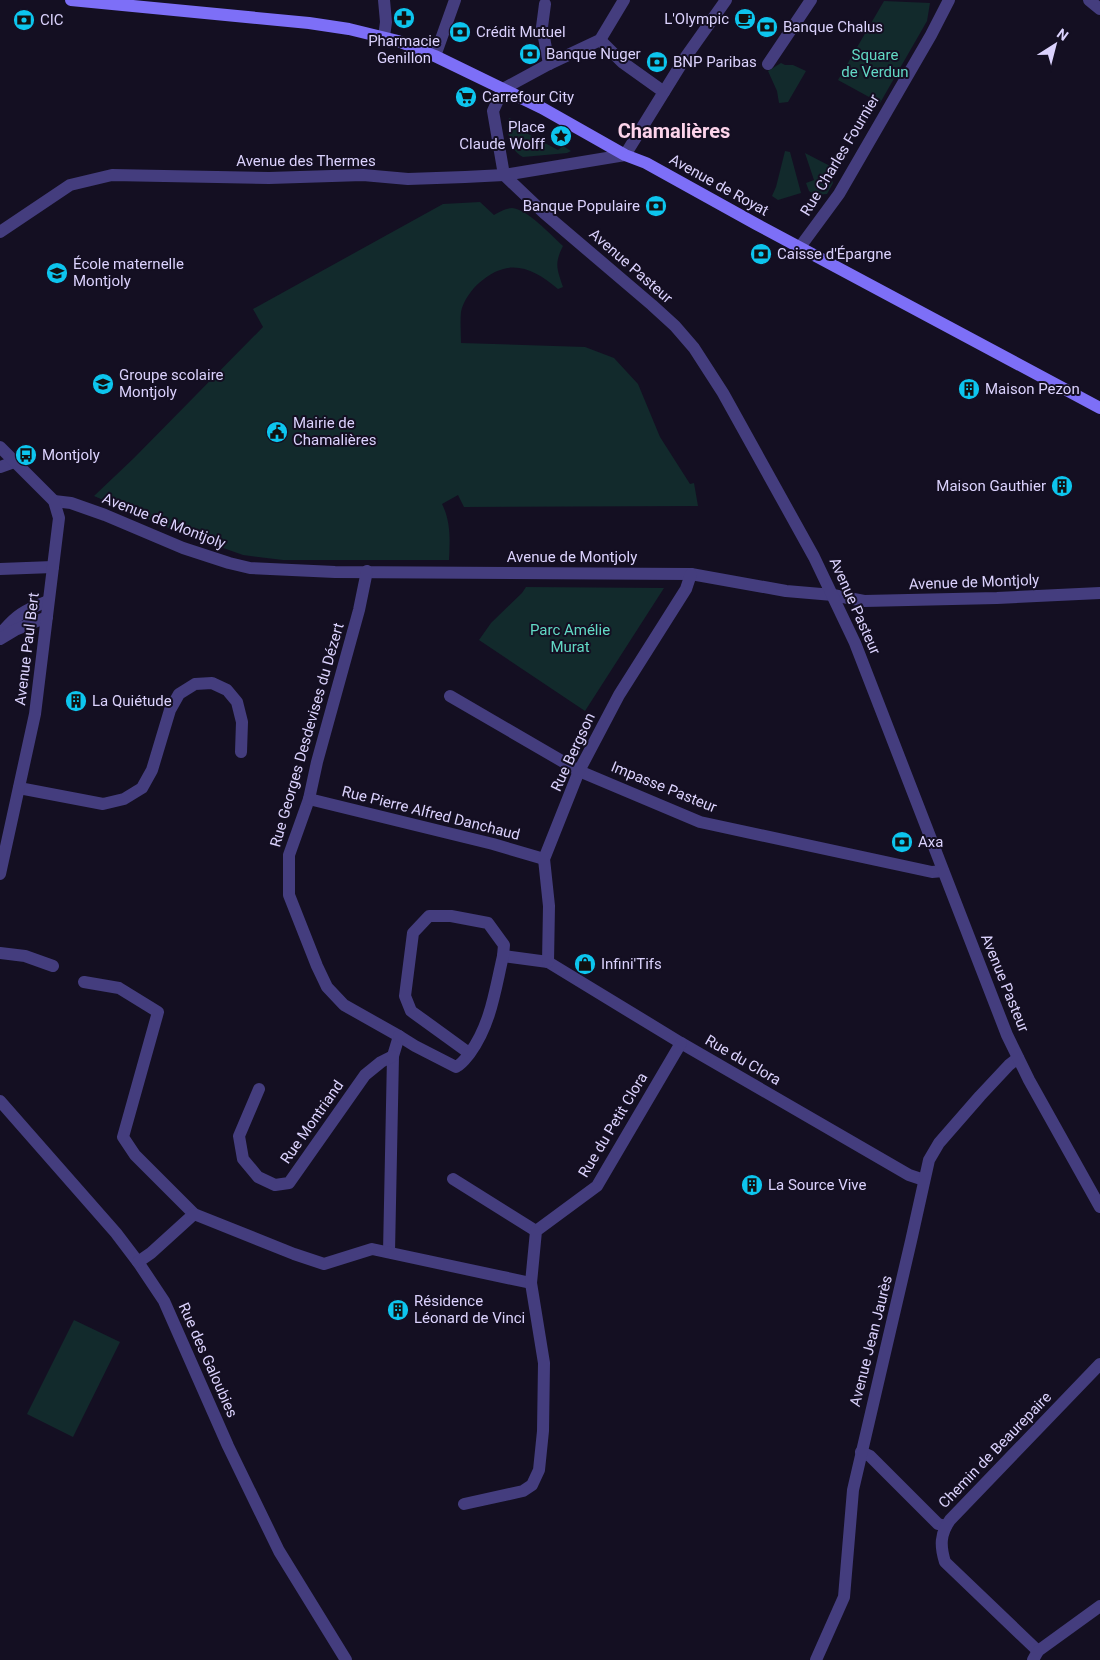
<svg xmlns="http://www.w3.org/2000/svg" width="1100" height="1660" viewBox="0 0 1100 1660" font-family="Roboto,sans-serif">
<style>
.green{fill:#122a2c}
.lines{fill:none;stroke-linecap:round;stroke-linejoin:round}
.pedestrian{stroke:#443d7e;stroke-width:12}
.minor{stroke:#443d7e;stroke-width:12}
.tertiary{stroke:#443d7e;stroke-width:12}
.secondary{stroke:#7d6ff7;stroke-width:12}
.labels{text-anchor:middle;stroke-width:4;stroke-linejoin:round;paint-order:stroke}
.poi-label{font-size:15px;fill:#dbd2fd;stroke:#140f22;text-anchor:start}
.park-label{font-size:15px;fill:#62d9c5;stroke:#140f22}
.street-label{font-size:15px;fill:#dbd2fd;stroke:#140f22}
.district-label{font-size:20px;font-weight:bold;fill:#fdd4eb;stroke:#140f22}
</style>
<rect width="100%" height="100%" fill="#140f22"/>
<g class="green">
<polygon points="884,1 930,3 927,21 880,103 838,80"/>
<polygon points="781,63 785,65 793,65 806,71 788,102 779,103 777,91 768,71"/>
<path d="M509,118L519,122L517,128L558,150L563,146L571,151L567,153L523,157C511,152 505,131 509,118Z"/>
<polygon points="785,151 790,152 801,193 778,200 772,196 776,187"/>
<polygon points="805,153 832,167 829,172 833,183 827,194 815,195 809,191 806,183 814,180"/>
<path d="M480,202L494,215C499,212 506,208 512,208C527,209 551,235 563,246C554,264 557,269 563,287L558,289C532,267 508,257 479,283C472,289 463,301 461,312C460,322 461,333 461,343L585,347L614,358L638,384L660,437L690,484L694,483L698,506L464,507L458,495L442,504C451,522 450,540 449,560H283L243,555L178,532L94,496L134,458L263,327L253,309L443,204Z"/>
<polygon points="526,587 664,588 585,711 479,640 491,623 522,593"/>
<polygon points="74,1320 120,1342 73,1437 27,1414"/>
</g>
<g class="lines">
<g class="pedestrian">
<polyline points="545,4 542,27 549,64"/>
<polyline points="600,40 622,62 664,92"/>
<polyline points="768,64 811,0"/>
<polyline points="503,89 549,64 600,40 624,0"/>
</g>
<g class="minor">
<polyline points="384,37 386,22 384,0"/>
<polyline points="435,56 455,0"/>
<polyline points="625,155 685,58 726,0"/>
<polyline points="800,247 839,194 931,35 949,0"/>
<polyline points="0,467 14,462"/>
<polyline points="54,501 71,503 105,515 183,548 229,563 250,568 335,572 691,574 786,591 833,595 864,601 997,598 1100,593"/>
<polyline points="0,569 53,567"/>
<polyline points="367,571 359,610 317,762 309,799 289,855 289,895 317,966 327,987 344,1005 399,1036 393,1056 389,1252"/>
<path d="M0,635C15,615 25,610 48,601"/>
<polyline points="0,639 15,630 47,617"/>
<polyline points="450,696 579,771 700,822 932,872 943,871"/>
<polyline points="19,788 103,804 124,799 142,788 152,770 170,710 179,694 195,684 212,683 227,690 237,702 242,722 241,752"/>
<polyline points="309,799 493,844 544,859"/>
<polyline points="0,953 25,956 53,966"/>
<polyline points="503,956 548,962 681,1043 909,1175 924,1180"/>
<polyline points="548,962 549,906 544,859 579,771 619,695 686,589 691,574"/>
<polyline points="84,982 119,988 158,1012 123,1137 135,1155 194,1214"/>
<path d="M399,1036L415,1046L456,1067C462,1064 466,1058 470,1053C491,1024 495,990 503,956L504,945L488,923L451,916H429L413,933L405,996L411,1011L469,1053"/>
<polyline points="259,1089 239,1136 243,1159 258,1177 275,1185 289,1183 365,1075 381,1062 393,1056"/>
<polyline points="0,1101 116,1233 138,1262 164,1301 228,1446 279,1551 346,1660"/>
<polyline points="453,1179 536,1231"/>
<polyline points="138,1262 151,1253 194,1214 294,1254 324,1264 372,1249 531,1283"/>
<polyline points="861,1452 870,1456 938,1524 946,1526"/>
<polyline points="464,1504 523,1491 532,1485 539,1470 543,1431 544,1363 531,1283 536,1231 597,1186 681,1043"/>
<path d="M1038,1651L945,1562C940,1546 940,1534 950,1520L1100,1364"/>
<polyline points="816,1660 844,1597 853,1490 911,1241 929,1160 939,1143 980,1096 1009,1065 1018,1058"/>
<polyline points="1033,1660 1038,1651 1100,1606"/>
</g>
<g class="tertiary">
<polyline points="1089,0 1100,9"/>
<polyline points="503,89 493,111 504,175 544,213 652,305 675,326 694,348 723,393 814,557 855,643 1007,1035 1029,1080 1100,1207"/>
<polyline points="0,232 70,185 112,175 269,178 363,175 408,179 465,177 504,175 625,155"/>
<polyline points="0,447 54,501 59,518 35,714 0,874"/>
</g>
<polyline class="secondary" points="71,0 309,23 349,29 398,41 435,56 542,108 625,155 646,163 756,224 1100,408"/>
</g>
<defs>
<g id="pharmacy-disc" transform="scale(1.125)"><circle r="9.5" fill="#0dc5ee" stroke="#140f22"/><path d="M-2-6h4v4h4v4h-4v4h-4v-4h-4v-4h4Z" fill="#111"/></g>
<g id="cafe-disc" transform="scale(1.125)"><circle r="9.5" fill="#0dc5ee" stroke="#140f22"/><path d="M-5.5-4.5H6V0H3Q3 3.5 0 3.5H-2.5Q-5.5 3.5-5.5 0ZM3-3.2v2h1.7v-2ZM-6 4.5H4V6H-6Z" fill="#111"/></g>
<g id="bank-disc" transform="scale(1.125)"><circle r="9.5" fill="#0dc5ee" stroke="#140f22"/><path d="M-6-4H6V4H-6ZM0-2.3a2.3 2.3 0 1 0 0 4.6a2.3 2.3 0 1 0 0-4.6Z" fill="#111"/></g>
<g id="supermarket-disc" transform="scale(1.125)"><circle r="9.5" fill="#0dc5ee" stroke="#140f22"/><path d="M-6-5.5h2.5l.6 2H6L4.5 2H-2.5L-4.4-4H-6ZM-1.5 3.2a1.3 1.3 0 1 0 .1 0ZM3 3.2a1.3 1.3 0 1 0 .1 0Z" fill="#111"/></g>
<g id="sight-disc" transform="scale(1.125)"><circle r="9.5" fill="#0dc5ee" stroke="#140f22"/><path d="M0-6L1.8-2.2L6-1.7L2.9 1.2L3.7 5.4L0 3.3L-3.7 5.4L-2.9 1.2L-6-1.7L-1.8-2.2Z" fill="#111"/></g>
<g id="school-disc" transform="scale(1.125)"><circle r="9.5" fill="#0dc5ee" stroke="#140f22"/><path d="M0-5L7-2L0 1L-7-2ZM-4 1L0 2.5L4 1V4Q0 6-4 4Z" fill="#111"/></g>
<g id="building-disc" transform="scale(1.125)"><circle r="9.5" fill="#0dc5ee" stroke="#140f22"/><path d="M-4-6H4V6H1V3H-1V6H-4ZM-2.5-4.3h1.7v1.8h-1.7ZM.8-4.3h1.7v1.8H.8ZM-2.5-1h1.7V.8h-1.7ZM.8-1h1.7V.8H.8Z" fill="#111"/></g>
<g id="civic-disc" transform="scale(1.125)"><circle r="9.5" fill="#0dc5ee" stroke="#140f22"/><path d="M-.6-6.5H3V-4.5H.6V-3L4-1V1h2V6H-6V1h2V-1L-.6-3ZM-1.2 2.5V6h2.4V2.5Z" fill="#111"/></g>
<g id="bus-disc" transform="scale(1.125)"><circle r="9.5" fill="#0dc5ee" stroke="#140f22"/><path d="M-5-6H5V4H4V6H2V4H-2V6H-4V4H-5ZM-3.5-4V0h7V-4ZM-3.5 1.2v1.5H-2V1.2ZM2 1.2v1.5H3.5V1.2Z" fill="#111"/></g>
<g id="shop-disc" transform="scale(1.125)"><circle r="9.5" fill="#0dc5ee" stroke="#140f22"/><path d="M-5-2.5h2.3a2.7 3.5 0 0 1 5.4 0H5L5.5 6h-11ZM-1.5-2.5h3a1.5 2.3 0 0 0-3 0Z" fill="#111"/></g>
</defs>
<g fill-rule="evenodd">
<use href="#pharmacy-disc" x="404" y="18"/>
<use href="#cafe-disc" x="745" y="19"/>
<use href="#bank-disc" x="24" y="20"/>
<use href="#bank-disc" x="767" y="27"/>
<use href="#bank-disc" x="460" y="32"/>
<use href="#bank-disc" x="530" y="54"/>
<use href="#bank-disc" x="657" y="62"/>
<use href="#supermarket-disc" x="466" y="97"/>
<use href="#sight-disc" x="561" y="136"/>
<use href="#bank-disc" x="656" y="206"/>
<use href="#bank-disc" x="761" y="254"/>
<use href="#school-disc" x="57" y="273"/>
<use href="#school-disc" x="103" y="384"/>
<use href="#building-disc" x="969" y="389"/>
<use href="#civic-disc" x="277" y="432"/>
<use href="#bus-disc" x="26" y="455"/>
<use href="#building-disc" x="1062" y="486"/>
<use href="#building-disc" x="76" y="701"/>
<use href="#bank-disc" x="902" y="842"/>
<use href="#shop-disc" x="585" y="964"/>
<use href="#building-disc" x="752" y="1185"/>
<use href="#building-disc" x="398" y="1310"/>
</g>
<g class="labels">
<g class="poi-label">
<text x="729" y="24" text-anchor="end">L'Olympic</text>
<text x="40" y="25">CIC</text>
<text x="783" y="32">Banque Chalus</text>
<text x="476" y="37">Crédit Mutuel</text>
<text x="404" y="46" text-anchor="middle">Pharmacie<tspan x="404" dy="17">Genillon</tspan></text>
<text x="546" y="59">Banque Nuger</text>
<text x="673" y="67">BNP Paribas</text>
<text x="482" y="102">Carrefour City</text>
<text x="545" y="132" text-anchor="end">Place<tspan x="545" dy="17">Claude Wolff</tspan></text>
<text x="640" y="211" text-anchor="end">Banque Populaire</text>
<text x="777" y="259">Caisse d'Épargne</text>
<text x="73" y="269">École maternelle<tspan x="73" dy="17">Montjoly</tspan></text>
<text x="119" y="380">Groupe scolaire<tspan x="119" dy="17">Montjoly</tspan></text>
<text x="985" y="394">Maison Pezon</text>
<text x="293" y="428">Mairie de<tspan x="293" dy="17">Chamalières</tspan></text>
<text x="42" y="460">Montjoly</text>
<text x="1046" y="491" text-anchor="end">Maison Gauthier</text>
<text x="92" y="706">La Quiétude</text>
<text x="918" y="847">Axa</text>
<text x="601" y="969">Infini'Tifs</text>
<text x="768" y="1190">La Source Vive</text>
<text x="414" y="1306">Résidence<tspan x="414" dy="17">Léonard de Vinci</tspan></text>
</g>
<g class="park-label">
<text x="875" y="60">Square<tspan x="875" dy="17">de Verdun</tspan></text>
<text x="570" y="635">Parc Amélie<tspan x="570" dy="17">Murat</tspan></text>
</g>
<g class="street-label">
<text transform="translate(840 155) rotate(-59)" y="5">Rue Charles Fournier</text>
<text x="306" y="166">Avenue des Thermes</text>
<text transform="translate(719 185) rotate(29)" y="5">Avenue de Royat</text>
<text transform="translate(631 266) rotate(41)" y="5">Avenue Pasteur</text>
<text transform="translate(164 521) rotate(21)" y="5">Avenue de Montjoly</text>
<text x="572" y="562">Avenue de Montjoly</text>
<text transform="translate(974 582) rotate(-2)" y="5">Avenue de Montjoly</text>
<text transform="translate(855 606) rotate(66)" y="5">Avenue Pasteur</text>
<text transform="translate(27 649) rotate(-83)" y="5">Avenue Paul Bert</text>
<text transform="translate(307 735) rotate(-74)" y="5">Rue Georges Desdevises du Dézert</text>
<text transform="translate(573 752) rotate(-65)" y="5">Rue Bergson</text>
<text transform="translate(664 787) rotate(22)" y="5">Impasse Pasteur</text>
<text transform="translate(431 813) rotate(14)" y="5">Rue Pierre Alfred Danchaud</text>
<text transform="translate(1005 983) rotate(68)" y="5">Avenue Pasteur</text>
<text transform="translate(743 1060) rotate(30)" y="5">Rue du Clora</text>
<text transform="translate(312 1122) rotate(-55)" y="5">Rue Montriand</text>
<text transform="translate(613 1125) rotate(-59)" y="5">Rue du Petit Clora</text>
<text transform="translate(871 1341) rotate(-76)" y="5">Avenue Jean Jaurès</text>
<text transform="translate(208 1360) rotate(66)" y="5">Rue des Galoubies</text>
<text transform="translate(995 1450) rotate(-46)" y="5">Chemin de Beaurepaire</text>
</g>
<g class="district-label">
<text x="674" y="138">Chamalières</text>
</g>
</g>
<g transform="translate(1055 45) rotate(36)" stroke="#140f22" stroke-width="4" paint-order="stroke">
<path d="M0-4L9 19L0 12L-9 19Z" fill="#dbd2fd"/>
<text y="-8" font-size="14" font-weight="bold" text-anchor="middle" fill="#dbd2fd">N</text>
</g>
</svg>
